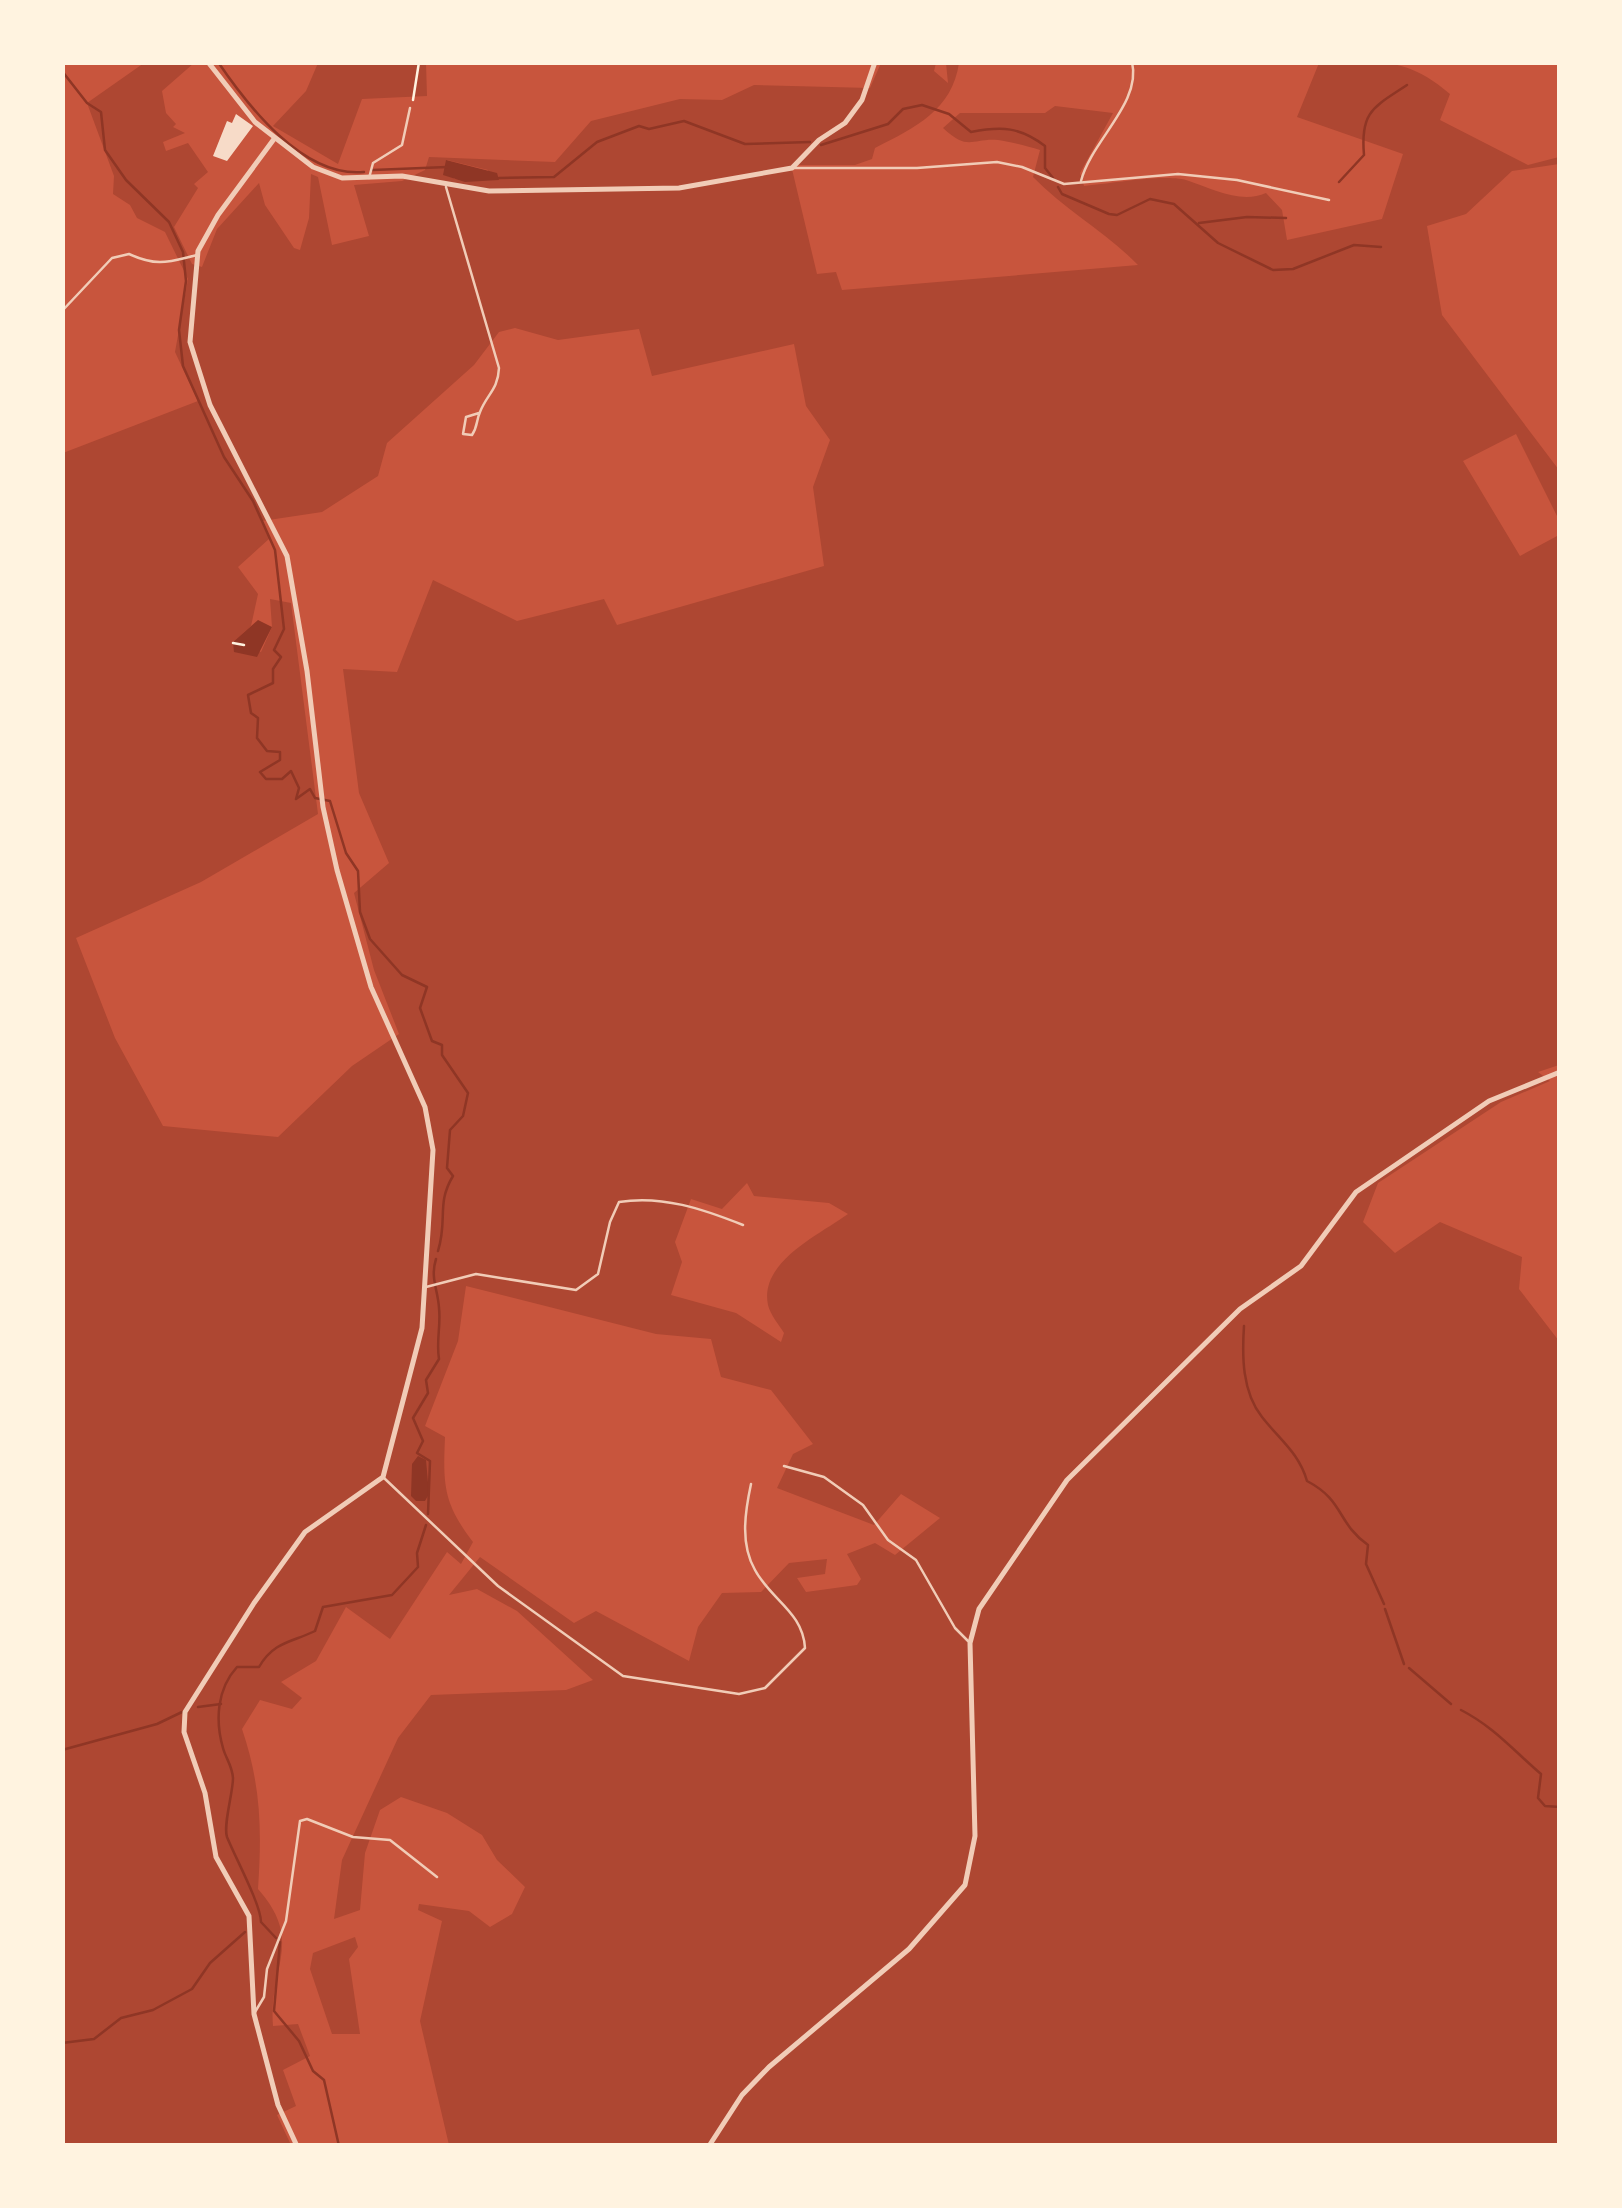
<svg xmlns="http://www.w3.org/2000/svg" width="1622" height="2208" viewBox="0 0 1622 2208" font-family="'Titillium Web',sans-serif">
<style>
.green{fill:#ae4732;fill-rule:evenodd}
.water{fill:#8f3625}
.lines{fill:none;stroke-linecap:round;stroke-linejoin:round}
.stream{stroke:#8f3625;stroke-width:2.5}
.building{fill:#f7dbc8}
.path{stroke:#fff3e0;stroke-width:2.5}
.service{stroke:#f1ccb7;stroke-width:2.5}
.minor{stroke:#f1ccb7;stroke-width:5}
</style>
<rect width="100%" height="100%" fill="#c8553d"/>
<g class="green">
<path d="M144,63H194L162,91L166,113L176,124L173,127L185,133L163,142L166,151L188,143L208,172L194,184L198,188L174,227L192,264L202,267L217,229L259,183L265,205L294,248L300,250L309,218L311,174L318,177L332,245L369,236L354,185L402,181L425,170L429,157L555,162L591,121L680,99L722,100L754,85L870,88L881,63H936L934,71L948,83L946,63H959C952,110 916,127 875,148L872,159L855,165H791L817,274L836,272L842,290L1138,265C1106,232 1065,210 1033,177L1040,150C1028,146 1011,142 998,140C971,138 969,152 943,128L960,113H1045L1055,106L1113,113L1080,173L1084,186C1110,184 1167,173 1189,181C1213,189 1241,204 1266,193L1282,210L1287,240L1382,219L1403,154L1297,117L1319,63C1377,63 1404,54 1450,94L1440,120L1528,165L1559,157V164L1512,171L1466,214L1427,226L1442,315L1559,470V520L1516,434L1463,461L1520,556L1559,535V1065L1538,1072L1550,1081L1501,1102L1378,1183L1363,1222L1395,1253L1440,1222L1522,1257L1519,1289L1559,1341V2145H449L420,2021L442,1921L418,1910L419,1904L469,1911L490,1927L512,1914L525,1887L497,1860L482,1835L447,1813L401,1797L380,1810L365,1853L360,1910L334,1919L342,1860L398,1738L431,1695L566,1690L593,1680L517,1611L477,1589L449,1595L480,1557L574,1623L596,1611L689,1661L698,1627L722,1593L761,1592L789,1563L827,1559L825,1574L797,1578L806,1592L857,1585L861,1579L847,1554L875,1543L895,1555L940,1518L901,1494L874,1525L777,1488L793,1454L813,1444L771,1390L721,1377L711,1339L656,1334L466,1286L458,1341L425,1426L445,1437C443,1484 443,1503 473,1542L461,1564L447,1552L390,1639L346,1607L316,1661L281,1682L302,1698L292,1709L260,1700L242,1729C261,1785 262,1830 258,1889C305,1942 268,1967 273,2026L298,2024L310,2056L283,2070L296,2106L277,2115L291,2145L63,2146V453L198,401L175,352L188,279L165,232L137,218L130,205L113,194L114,176L87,103ZM447,160L488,170L486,180L454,179ZM515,328L558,340L639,329L652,376L794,344L806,406L830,440L813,487L824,566L617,625L604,599L517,621L433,580L397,672L343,669L359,793L389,863L354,893L374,970L399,1034L352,1066L278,1137L163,1126L115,1038L76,938L201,882L318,814L291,603L270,599L272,627L261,652L233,642L251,626L258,594L238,567L270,538L262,521L322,512L378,476L387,443L474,365L499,332ZM747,1183L754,1196L829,1203L848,1214C819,1235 759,1262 768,1305C770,1314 779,1325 784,1333L781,1342L736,1313L671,1295L682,1262L675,1242L691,1199L722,1209Z"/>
<polygon points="318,63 426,63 427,96 362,99 338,164 273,126 306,91"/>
<polygon points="355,1937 358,1947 349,1959 360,2034 332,2034 310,1969 313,1953"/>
</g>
<g class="water">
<polygon points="446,160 497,173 499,180 465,182 443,175"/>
<polygon points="258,620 272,627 257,657 234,652 233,642"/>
<polygon points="418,1456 426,1460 429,1494 425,1501 416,1501 411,1496 412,1464"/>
</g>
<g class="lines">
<g class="stream">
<path d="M218,62C248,106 303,178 364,172"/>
<path d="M62,71L87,103L101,112L105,150L126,180L169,222L183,252L186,281L179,330L183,366L224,457L253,501L275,550L284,629L274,650L281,657L273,669V683L248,695L251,713L258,718L257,738L267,751L280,752V760L260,772L266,779H282L291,771L299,788L296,799L310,789L315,798L330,801L346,853L358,871L360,912L370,939L402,975L427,987L420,1008L432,1041L442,1045V1055L468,1093L463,1116L450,1130L447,1168L453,1176C436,1204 448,1219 438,1251"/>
<path d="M821,145L888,124L903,109L922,105L949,114L971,132C1002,126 1020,127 1045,146V168L1053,178"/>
<polyline points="373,170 447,167"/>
<polyline points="499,178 554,177 597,142 639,126 649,129 684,121 745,144 810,142"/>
<path d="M1339,182L1364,155C1360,111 1374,107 1407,85"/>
<polyline points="1058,187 1062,194 1109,214 1117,215 1150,199 1174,204 1218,243 1273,270 1293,269 1354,245 1381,247"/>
<polyline points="1199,223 1247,217 1286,218"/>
<path d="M1244,1326C1242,1356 1242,1392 1262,1417C1280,1440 1299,1453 1307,1481C1345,1501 1336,1522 1368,1545L1366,1564L1384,1604"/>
<path d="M428,1514L430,1461L417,1453L423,1441L413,1418L428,1393L426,1380L439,1359C436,1341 441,1326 439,1308C438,1290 430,1278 436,1259"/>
<polyline points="1385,1609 1404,1664"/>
<polyline points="1409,1668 1451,1704"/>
<polyline points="198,1707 221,1704"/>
<path d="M1461,1710C1494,1727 1513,1750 1541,1774L1538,1798L1545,1806L1560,1807"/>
<polyline points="62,1750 157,1724 182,1712"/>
<path d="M276,1938L261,1922C261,1905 235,1857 227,1837C223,1825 233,1793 233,1778C232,1765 226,1759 223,1748C215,1720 217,1689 237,1667H259C274,1641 293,1642 315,1631L323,1607L392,1595L418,1567L417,1553L426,1525"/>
<polyline points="280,1942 274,2011 299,2041 313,2071 324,2080 339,2146"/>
<polyline points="62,2043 94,2039 121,2018 153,2010 192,1989 210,1963 245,1932"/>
</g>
</g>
<polygon class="building" points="236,114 253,126 227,161 213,156 227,121 232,123"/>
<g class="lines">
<g class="path">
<polyline points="413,100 419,62"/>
<polyline points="233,643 244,645"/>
</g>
<g class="service">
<polyline points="794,168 917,168 997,162 1022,167 1064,184 1178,174 1237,180 1329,200"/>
<polyline points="369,178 373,163 402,145 410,108"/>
<path d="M1081,181C1091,141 1142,103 1132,62"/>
<path d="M446,187L499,368C498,390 487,394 480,412C476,421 478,426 472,435L463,434L466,417L479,413"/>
<path d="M62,311L112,258L129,254C158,267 168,262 197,255"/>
<path d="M426,1287L476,1274L576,1290L598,1274L610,1222L619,1202C662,1195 703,1209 743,1225"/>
<polyline points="784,1466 824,1477 863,1505 888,1540 916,1560 955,1628 968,1641"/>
<path d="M384,1478L498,1586L623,1676L739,1694L765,1688L805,1648C803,1612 771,1600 755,1570C740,1544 745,1512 751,1484"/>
<polyline points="255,2012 264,1997 267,1969 286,1921 300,1821 307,1819 353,1837 390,1840 437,1877"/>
</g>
<g class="minor">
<polyline points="208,62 255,122 313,167 342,178 402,176 489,191 679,188 792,168 819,140 845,123 862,100 875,62"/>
<polyline points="274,139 218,215 198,251 190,342 210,405 287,556 307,671 323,807 337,870 371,987 425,1107 433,1150 422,1328 383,1477 305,1532 254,1603 185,1712 184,1732 205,1793 216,1857 249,1916 254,2014 278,2105 297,2146"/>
<polyline points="709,2146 742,2095 769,2067 909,1949 965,1885 975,1836 970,1643 979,1609 1067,1480 1240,1309 1301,1266 1356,1192 1489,1101 1560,1072"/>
</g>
</g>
<rect width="1622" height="2208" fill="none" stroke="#fff3e0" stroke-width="130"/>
</svg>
